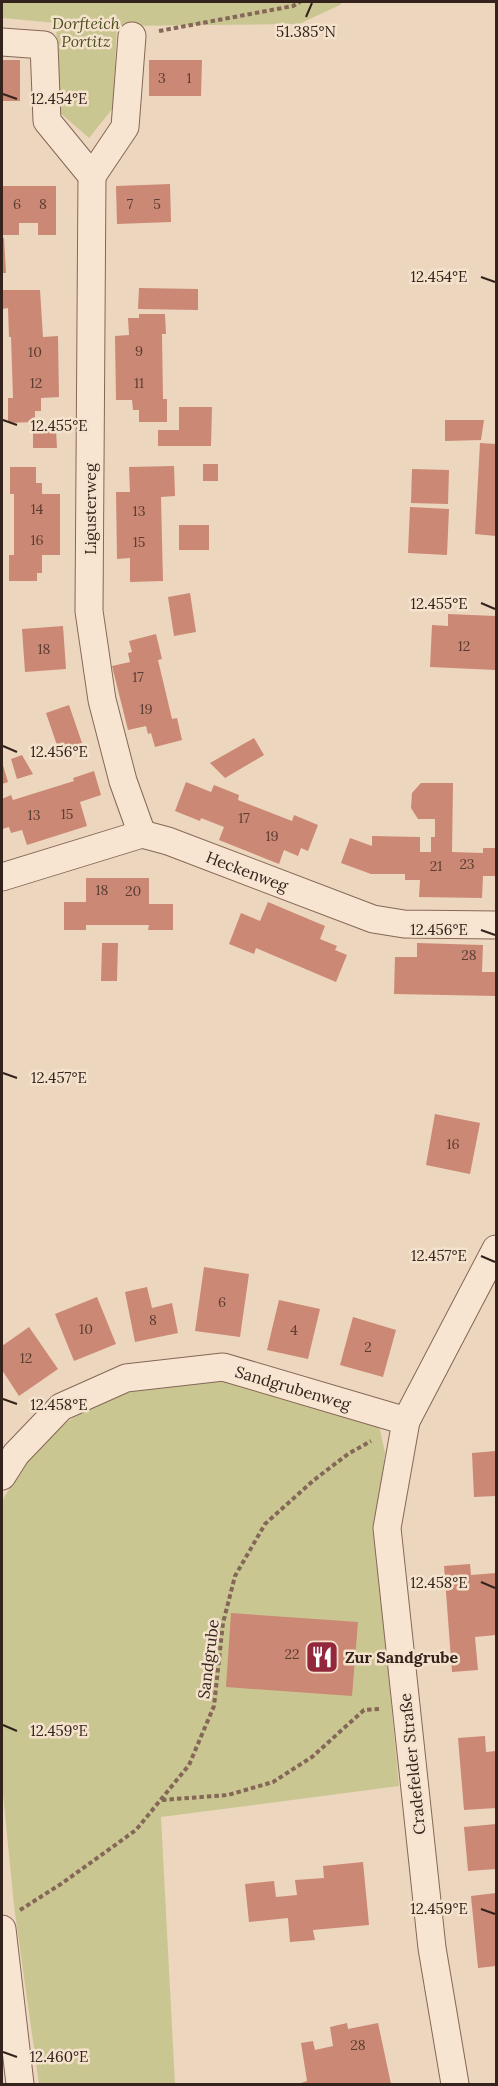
<svg xmlns="http://www.w3.org/2000/svg" width="498" height="2086" viewBox="0 0 498 2086" font-family="Lora,serif">
<style>
.green{fill:#cac692}
.building{fill:#cb8874}
.lines{fill:none;stroke-linecap:round;stroke-linejoin:round}
.minor-casing{stroke:#856757;stroke-width:29}
.path{stroke:#856757;stroke-width:4;stroke-dasharray:4.5 3;stroke-linecap:butt}
.minor{stroke:#f8e5d1;stroke-width:27}
.ticks{fill:none;stroke:#34231c;stroke-width:2}
.labels{text-anchor:middle;stroke-width:5;stroke-linejoin:round;paint-order:stroke}
.number-label{font-size:14px;fill:#5a3c32}
.park-label{font-size:16px;font-style:italic;fill:#4e5022;stroke:#f4e2cd}
.street-label{font-size:16px;fill:#34231c;stroke:#f4e2cd}
.poi-label{font-size:16px;font-weight:bold;fill:#34231c;stroke:#f4e2cd;text-anchor:start}
.ticks-label{font-size:15px;text-anchor:middle;fill:#34231c;stroke:#f4e2cd;stroke-width:5;stroke-linejoin:round;paint-order:stroke}
</style>
<rect width="100%" height="100%" fill="#edd6be"/>
<g class="green">
<polygon points="2,2 342,2 340,5 299,24 117,26 113,108 89,138 59,112 56,23 2,18"/>
<polygon points="217,1376 379,1425 385,1453 375,1533 399,1786 161,1817 175,2084 39,2084 14,1906 2,1784 2,1501 27,1459 58,1428 94,1404 120,1390"/>
</g>
<g class="building">
<rect x="2" y="60" width="18" height="41"/>
<polygon points="149,60 202,60 201,96 149,96"/>
<polygon points="170,184 171,222 117,224 116,186"/>
<polygon points="3,186 56,186 56,235 38,235 38,223 19,223 19,235 3,235"/>
<polygon points="2,238 4,238 6,273 2,273"/>
<polygon points="139,288 198,289 198,310 138,309"/>
<polygon points="2,290 40,290 43,337 58,336 59,397 41,398 41,411 35,411 35,422 8,423 8,398 13,398 11,337 9,337 8,308 2,309"/>
<polygon points="139,314 165,314 166,334 162,334 163,399 167,399 167,422 139,422 139,410 133,410 132,400 116,400 115,336 129,335 128,318 139,318"/>
<polygon points="179,407 212,407 211,446 158,446 158,430 179,430"/>
<polygon points="445,420 484,420 481,440 445,441"/>
<polygon points="33,430 56,430 57,448 33,448"/>
<polygon points="480,443 496,444 496,536 475,534"/>
<rect x="203" y="464" width="15" height="17"/>
<polygon points="174,466 175,496 161,497 163,581 130,582 130,558 117,559 116,492 130,492 129,467"/>
<polygon points="10,467 36,467 36,483 42,483 42,494 60,494 60,555 42,555 42,573 37,573 37,581 9,581 9,555 14,555 14,494 10,494"/>
<polygon points="412,469 449,470 448,504 411,503"/>
<polygon points="410,507 449,509 447,555 408,553"/>
<rect x="179" y="525" width="30" height="25"/>
<polygon points="190,593 196,632 174,636 168,597"/>
<polygon points="448,614 496,616 496,670 430,667 432,625 448,626"/>
<polygon points="63,626 66,669 25,672 22,629"/>
<polygon points="156,634 162,659 158,660 172,719 177,718 182,740 155,747 151,733 148,734 146,726 128,730 112,666 130,662 128,653 132,652 129,641"/>
<polygon points="69,705 82,743 59,751 46,713"/>
<polygon points="254,738 264,755 225,778 210,763"/>
<polygon points="22,755 33,774 17,779 11,759"/>
<polygon points="2,762 8,782 2,784"/>
<polygon points="94,771 101,795 80,802 87,826 27,845 22,830 11,833 9,827 2,829 2,799 11,795 13,800 74,781 73,778"/>
<polygon points="186,782 211,792 214,785 239,795 238,800 292,821 294,815 318,825 308,851 301,848 298,856 284,850 279,864 219,840 224,827 201,818 200,821 175,811"/>
<polygon points="421,783 453,783 452,852 483,853 483,848 496,848 496,876 483,876 482,898 419,897 420,880 405,880 405,874 371,874 341,863 350,838 372,846 372,836 420,837 420,852 431,852 431,837 435,837 435,819 418,819 411,808 412,793"/>
<polygon points="86,878 149,878 149,904 173,904 173,930 148,930 149,925 86,925 86,930 64,930 64,902 86,902"/>
<polygon points="268,902 325,926 320,939 337,946 335,950 347,955 336,982 256,948 254,954 229,944 241,913 260,921"/>
<polygon points="102,943 118,943 117,981 101,981"/>
<polygon points="417,943 483,945 482,972 496,972 496,996 394,994 395,957 417,957"/>
<polygon points="435,1114 480,1123 470,1174 426,1165"/>
<polygon points="204,1267 249,1274 240,1337 195,1331"/>
<polygon points="147,1287 152,1308 172,1303 178,1333 135,1342 125,1292"/>
<polygon points="97,1297 116,1344 74,1361 55,1314"/>
<polygon points="279,1300 320,1309 308,1359 267,1350"/>
<polygon points="353,1317 396,1330 383,1377 340,1365"/>
<polygon points="29,1327 58,1369 19,1396 2,1370 2,1346"/>
<polygon points="496,1451 495,1496 474,1497 472,1453"/>
<polygon points="470,1564 471,1575 496,1573 496,1635 475,1637 478,1670 452,1672 444,1566"/>
<polygon points="231,1613 358,1622 352,1696 226,1687"/>
<polygon points="485,1736 486,1752 496,1751 496,1808 464,1810 458,1738"/>
<polygon points="496,1824 496,1869 468,1871 464,1827"/>
<polygon points="363,1862 369,1925 313,1930 315,1940 290,1942 288,1918 249,1922 245,1884 274,1881 276,1897 297,1895 295,1880 324,1878 323,1866"/>
<polygon points="496,1893 496,1966 478,1968 471,1896"/>
<polygon points="347,2023 348,2029 378,2023 391,2084 298,2084 307,2081 301,2043 313,2041 315,2050 333,2046 330,2027"/>
</g>
<g class="lines">
<g class="minor-casing">
<g id="minor">
<polyline points="2,42 44,45 47,121 92,176 89,611 102,700 123,781 142,834"/>
<polyline points="92,176 125,127 132,36"/>
<path id="s1" d="M2,877L142,834L168,841L373,919L404,924L496,925"/>
<path id="s2" d="M2,1476L16,1454L61,1407L126,1378L223,1367L406,1421"/>
<polyline points="2,1929 20,2084"/>
<polyline points="455,2084 432,1948 387,1528 406,1421 496,1249"/>
</g>
</g>
<g class="path">
<polyline points="159,31 293,6 300,2"/>
<polyline points="162,1800 228,1795 273,1782 312,1757 364,1710 379,1709"/>
<polyline points="20,1910 61,1884 136,1830 189,1765 214,1706 223,1623 235,1576 265,1524 314,1480 348,1454 371,1441"/>
</g>
<use href="#minor" class="minor"/>
</g>
<path class="ticks" d="M306,17L312,3M3,94L17,99M481,277L495,282M3,420L17,425M481,603L495,609M3,746L17,752M481,930L495,935M3,1073L17,1078M481,1256L495,1262M3,1399L17,1404M481,1582L495,1588M3,1725L17,1731M481,1909L495,1914M3,2052L17,2057"/>
<defs>
<g id="restaurant-square" transform="scale(1.725)"><rect x="-9" y="-9" width="18" height="18" rx="4" fill="#93283d" stroke="#f4e2cd"/><path d="M-5-6h1v4h1v-4h1v4h1v-4h1v5L-1.5 .5V6h-2V.5L-5-1ZM5-6V6H3V1.5H1.5Q1.5-4 5-6Z" fill="#fff"/></g>
</defs>
<g fill-rule="evenodd">
<use href="#restaurant-square" x="322" y="1657"/>
</g>
<g class="labels">
<g class="number-label">
<text x="162" y="83">3</text>
<text x="189" y="83">1</text>
<text x="17" y="209">6</text>
<text x="43" y="209">8</text>
<text x="130" y="209">7</text>
<text x="157" y="209">5</text>
<text x="139" y="356">9</text>
<text x="35" y="357">10</text>
<text x="36" y="388">12</text>
<text x="139" y="388">11</text>
<text x="37" y="514">14</text>
<text x="139" y="516">13</text>
<text x="37" y="545">16</text>
<text x="139" y="547">15</text>
<text x="464" y="651">12</text>
<text x="44" y="654">18</text>
<text x="138" y="682">17</text>
<text x="146" y="714">19</text>
<text x="67" y="819">15</text>
<text x="34" y="820">13</text>
<text x="244" y="823">17</text>
<text x="272" y="841">19</text>
<text x="467" y="869">23</text>
<text x="436" y="871">21</text>
<text x="102" y="895">18</text>
<text x="133" y="896">20</text>
<text x="469" y="960">28</text>
<text x="453" y="1149">16</text>
<text x="222" y="1307">6</text>
<text x="153" y="1325">8</text>
<text x="86" y="1334">10</text>
<text x="294" y="1335">4</text>
<text x="368" y="1352">2</text>
<text x="26" y="1363">12</text>
<text x="292" y="1659">22</text>
<text x="358" y="2050">28</text>
</g>
<g class="park-label">
<text x="86" y="29">Dorfteich<tspan x="86" dy="18">Portitz</tspan></text>
</g>
<g class="street-label">
<text transform="translate(90 509) rotate(-90)" y="6">Ligusterweg</text>
<text dy="6" stroke="none"><textPath href="#s1" startOffset="258">Heckenweg</textPath></text>
<text dy="6" stroke="none"><textPath href="#s2" startOffset="333">Sandgrubenweg</textPath></text>
<text transform="translate(208 1659) rotate(-83)" y="6">Sandgrube</text>
<text transform="translate(412 1764) rotate(-96)" y="6">Cradefelder Straße</text>
</g>
<g class="poi-label">
<text x="345" y="1663">Zur Sandgrube</text>
</g>
</g>
<g class="ticks-label">
<text x="306" y="37">51.385°N</text>
<text x="59" y="104">12.454°E</text>
<text x="439" y="282">12.454°E</text>
<text x="59" y="431">12.455°E</text>
<text x="439" y="609">12.455°E</text>
<text x="59" y="757">12.456°E</text>
<text x="439" y="935">12.456°E</text>
<text x="59" y="1083">12.457°E</text>
<text x="439" y="1261">12.457°E</text>
<text x="59" y="1410">12.458°E</text>
<text x="439" y="1588">12.458°E</text>
<text x="59" y="1736">12.459°E</text>
<text x="439" y="1914">12.459°E</text>
<text x="59" y="2062">12.460°E</text>
</g>
<rect width="498" height="2086" fill="none" stroke="#34231c" stroke-width="6"/>
</svg>
